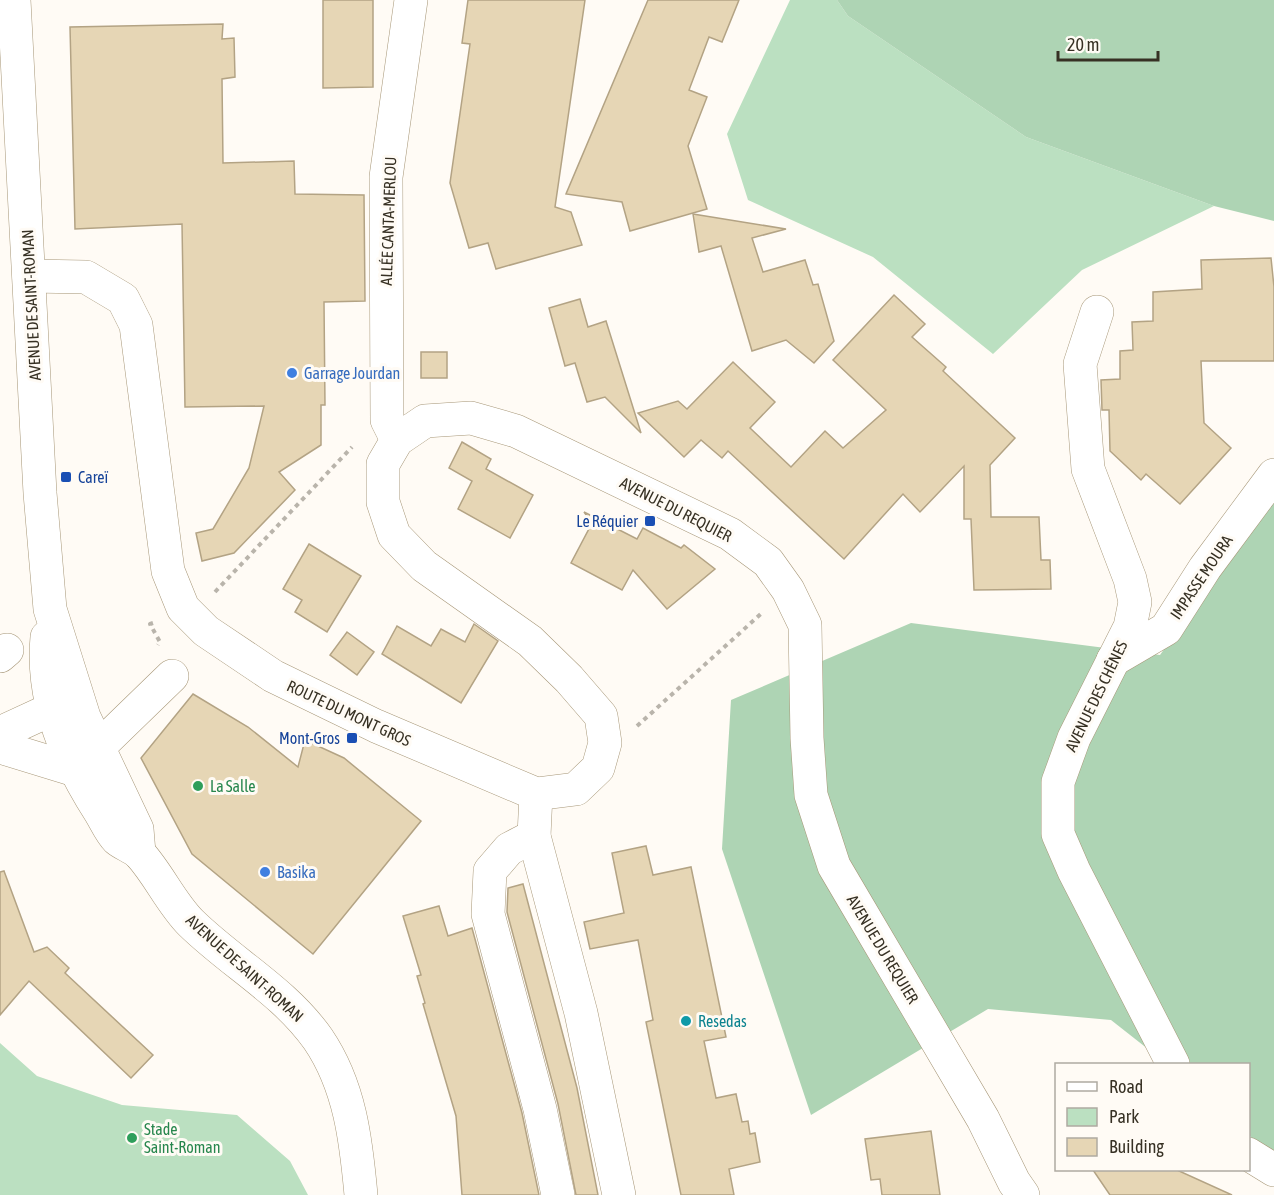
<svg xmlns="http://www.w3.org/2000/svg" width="1274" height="1195" viewBox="0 0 1274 1195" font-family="'Asap Condensed',sans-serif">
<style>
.green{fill:#bbe0c1}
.forest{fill:#aed4b4}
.building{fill:#e6d6b5;stroke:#b3a384;stroke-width:1.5}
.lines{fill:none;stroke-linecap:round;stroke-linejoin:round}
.minor-casing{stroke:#a79778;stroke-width:34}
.path{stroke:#b9b4ab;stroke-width:4;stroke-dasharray:4.5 4.5;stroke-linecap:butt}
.minor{stroke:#fff;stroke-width:33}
.shop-dot{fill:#3f7fe0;stroke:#fffbf5;stroke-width:2}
.transit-dot{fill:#1a4fb4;stroke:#fffbf5;stroke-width:2}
.leisure-dot{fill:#2e9e5b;stroke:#fffbf5;stroke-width:2}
.culture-dot{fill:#0f9aa8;stroke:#fffbf5;stroke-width:2}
.labels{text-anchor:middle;stroke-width:6;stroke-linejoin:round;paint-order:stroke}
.street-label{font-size:16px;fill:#373124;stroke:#fffbf5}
.shop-label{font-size:16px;fill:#366cbe;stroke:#fffbf5;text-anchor:start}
.transit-label{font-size:16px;fill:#164399;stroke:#fffbf5;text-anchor:end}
.leisure-label{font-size:16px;fill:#27864d;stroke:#fffbf5;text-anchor:start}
.culture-label{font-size:16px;fill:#0d838f;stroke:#fffbf5;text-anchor:start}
</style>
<rect width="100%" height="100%" fill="#fffbf5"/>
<g class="green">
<polygon points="790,0 837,0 848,16 1026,137 1214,206 1082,270 993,354 873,257 748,200 727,134"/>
<polygon points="0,1043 37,1076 122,1105 237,1115 290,1161 308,1195 0,1195"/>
</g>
<g class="forest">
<polygon points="837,0 1274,0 1274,221 1214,206 1026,137 848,16"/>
<polygon points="1274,496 1274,1162 1249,1135 1248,1064 1167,1064 1111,1020 988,1009 811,1115 722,849 731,700 911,623 1160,655"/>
</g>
<g class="building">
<polygon points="323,0 373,0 373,87 323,88"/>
<polygon points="468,0 585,0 555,207 571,212 582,245 496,269 488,243 469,248 450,183 470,44 462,43"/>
<polygon points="648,0 739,0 722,42 709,37 689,90 707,97 688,146 707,209 630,231 622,202 566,194"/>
<polygon points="223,24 222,39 234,38 235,77 222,79 223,163 294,161 295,194 364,195 365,301 324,302 325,405 321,405 321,445 279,472 295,490 234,553 202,561 196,533 213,529 249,468 264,406 185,407 182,224 75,229 70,27"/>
<polygon points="693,214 786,229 752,238 763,272 805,260 813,285 818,284 834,341 814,363 786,340 752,351 721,246 699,252"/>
<polygon points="1271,258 1274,287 1274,361 1201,361 1204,423 1231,448 1180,504 1146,474 1141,480 1110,451 1109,410 1102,410 1101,380 1120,379 1120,351 1133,350 1132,322 1153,321 1153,292 1202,289 1201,260"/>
<polygon points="894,295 925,324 912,337 946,367 943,371 1015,438 990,465 991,517 1039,517 1041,560 1050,560 1051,589 974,590 971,519 964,519 964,466 920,512 903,494 844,559 728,451 722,458 701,440 684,457 638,413 678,401 687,409 733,362 775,402 750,428 791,467 825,431 843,448 886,410 833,360"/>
<polygon points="580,299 588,327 606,321 641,433 605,397 587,402 575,363 565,366 549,308"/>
<rect x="421" y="352" width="26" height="26"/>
<polygon points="462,442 491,459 486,469 533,495 510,538 458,509 472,481 449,468"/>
<polygon points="584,512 637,539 643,528 681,548 684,545 715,569 667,609 633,570 622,590 571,563 592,523"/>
<polygon points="309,544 361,576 327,632 295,612 302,600 283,589"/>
<polygon points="474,624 498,641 461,703 382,654 397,626 431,646 441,629 465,642"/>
<polygon points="347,632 374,652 357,675 330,655"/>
<polygon points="193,694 248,727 298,767 305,740 344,758 421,821 313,954 192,854 141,758"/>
<polygon points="646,846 653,875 691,867 726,1037 704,1041 716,1098 736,1094 742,1122 748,1121 750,1134 755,1133 760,1162 729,1169 734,1195 681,1195 646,1022 653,1020 638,940 590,949 584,922 624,913 612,853"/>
<polygon points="4,871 34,952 47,947 69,968 65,973 153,1055 131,1078 29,981 0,1015 0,872"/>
<polygon points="523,884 577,1088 598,1195 576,1195 558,1104 507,912 508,888"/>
<polygon points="439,906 448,936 472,928 522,1113 539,1195 462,1195 456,1116 423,1004 425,1003 417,976 421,975 403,916"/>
<polygon points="931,1131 940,1195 882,1195 880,1179 871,1180 865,1139"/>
<polygon points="1093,1170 1177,1170 1232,1195 1110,1195"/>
</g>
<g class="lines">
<g class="minor-casing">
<g id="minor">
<polyline points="14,0 40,493 50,609 84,717 137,829 139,853"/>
<polyline points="29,276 86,277 123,299 136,325 168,571 183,608 206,631 273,676 376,726 536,794 576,789 598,768 605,743 601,716 569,679 530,641 424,566 394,535 383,502 383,464 397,440 425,421 471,418 516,431 730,534 768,562 788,590 805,625 807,738 811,795 834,866 983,1119 1014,1182 1023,1195"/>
<polyline points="1097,312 1080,364 1088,469 1130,579 1135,602 1130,627 1074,738 1058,782 1058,834 1074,871 1173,1064"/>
<polyline points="397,440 387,420 386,177 411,0"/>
<path d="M47,637C41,699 67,761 100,812C105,820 110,832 117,839C124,845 133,847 140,854C159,875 171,903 191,923C233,964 284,991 318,1039C350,1086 356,1140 361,1195"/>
<polyline points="0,656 7,650"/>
<polyline points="1113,660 1166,629 1205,568 1274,475"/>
<polyline points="0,733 52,709 60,689"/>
<polyline points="0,747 75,770 172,676"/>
<polyline points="536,794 534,836 581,1013 619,1195"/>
<polyline points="534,836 509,849 490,871 488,914 540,1109 558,1195"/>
<polyline points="1248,1154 1274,1170"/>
</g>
</g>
<g class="path">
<polyline points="215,592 352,447"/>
<polyline points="153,623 150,624 160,642 158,645"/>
<polyline points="637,726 763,612"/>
</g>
<use href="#minor" class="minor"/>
</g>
<g class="shop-dot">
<circle cx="292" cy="373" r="6"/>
<circle cx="265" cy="872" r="6"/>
</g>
<g class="transit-dot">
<rect x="60" y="471" width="12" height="12" rx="3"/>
<rect x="644" y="515" width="12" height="12" rx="3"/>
<rect x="346" y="732" width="12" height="12" rx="3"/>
</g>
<g class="leisure-dot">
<circle cx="198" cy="786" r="6"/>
<circle cx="132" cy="1138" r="6"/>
</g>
<circle class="culture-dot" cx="686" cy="1021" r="6"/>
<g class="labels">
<g class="street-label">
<text transform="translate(388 221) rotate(-88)" y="6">ALLÉE CANTA-MERLOU</text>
<text transform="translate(31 305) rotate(-93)" y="6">AVENUE DE SAINT-ROMAN</text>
<text transform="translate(676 509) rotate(27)" y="6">AVENUE DU REQUIER</text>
<text transform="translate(1201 577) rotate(-56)" y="6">IMPASSE MOURA</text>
<text transform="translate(1096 696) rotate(-64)" y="6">AVENUE DES CHÊNES</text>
<text transform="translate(349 713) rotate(25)" y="6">ROUTE DU MONT GROS</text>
<text transform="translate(883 949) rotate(59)" y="6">AVENUE DU REQUIER</text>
<text transform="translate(245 968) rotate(42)" y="6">AVENUE DE SAINT-ROMAN</text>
</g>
<g class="shop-label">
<text x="304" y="379">Garrage Jourdan</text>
<text x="277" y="878">Basika</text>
</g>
<g class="transit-label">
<text x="78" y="483" text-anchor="start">Careï</text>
<text x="638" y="527">Le Réquier</text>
<text x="340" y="744">Mont-Gros</text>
</g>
<g class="leisure-label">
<text x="210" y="792">La Salle</text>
<text x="144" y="1135">Stade<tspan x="144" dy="18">Saint-Roman</tspan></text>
</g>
<g class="culture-label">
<text x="698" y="1027">Resedas</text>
</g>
</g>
<rect x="1055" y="1063" width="195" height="108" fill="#fffbf5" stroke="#afaaa1" stroke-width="1.5"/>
<rect x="1067" y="1082" width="30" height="9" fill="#ffffff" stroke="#afaaa1" stroke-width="1.5"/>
<text x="1109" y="1093" font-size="18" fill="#373124">Road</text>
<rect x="1067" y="1108" width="30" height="18" fill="#bbe0c1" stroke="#afaaa1" stroke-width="1.5"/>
<text x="1109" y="1123" font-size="18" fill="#373124">Park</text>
<rect x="1067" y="1138" width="30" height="18" fill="#e6d6b5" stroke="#afaaa1" stroke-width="1.5"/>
<text x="1109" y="1153" font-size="18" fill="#373124">Building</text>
<path d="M1058 51v9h100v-9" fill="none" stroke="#373124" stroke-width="3"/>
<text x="1067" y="51" font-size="18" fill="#373124" stroke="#fffbf5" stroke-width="4.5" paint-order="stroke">20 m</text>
</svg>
